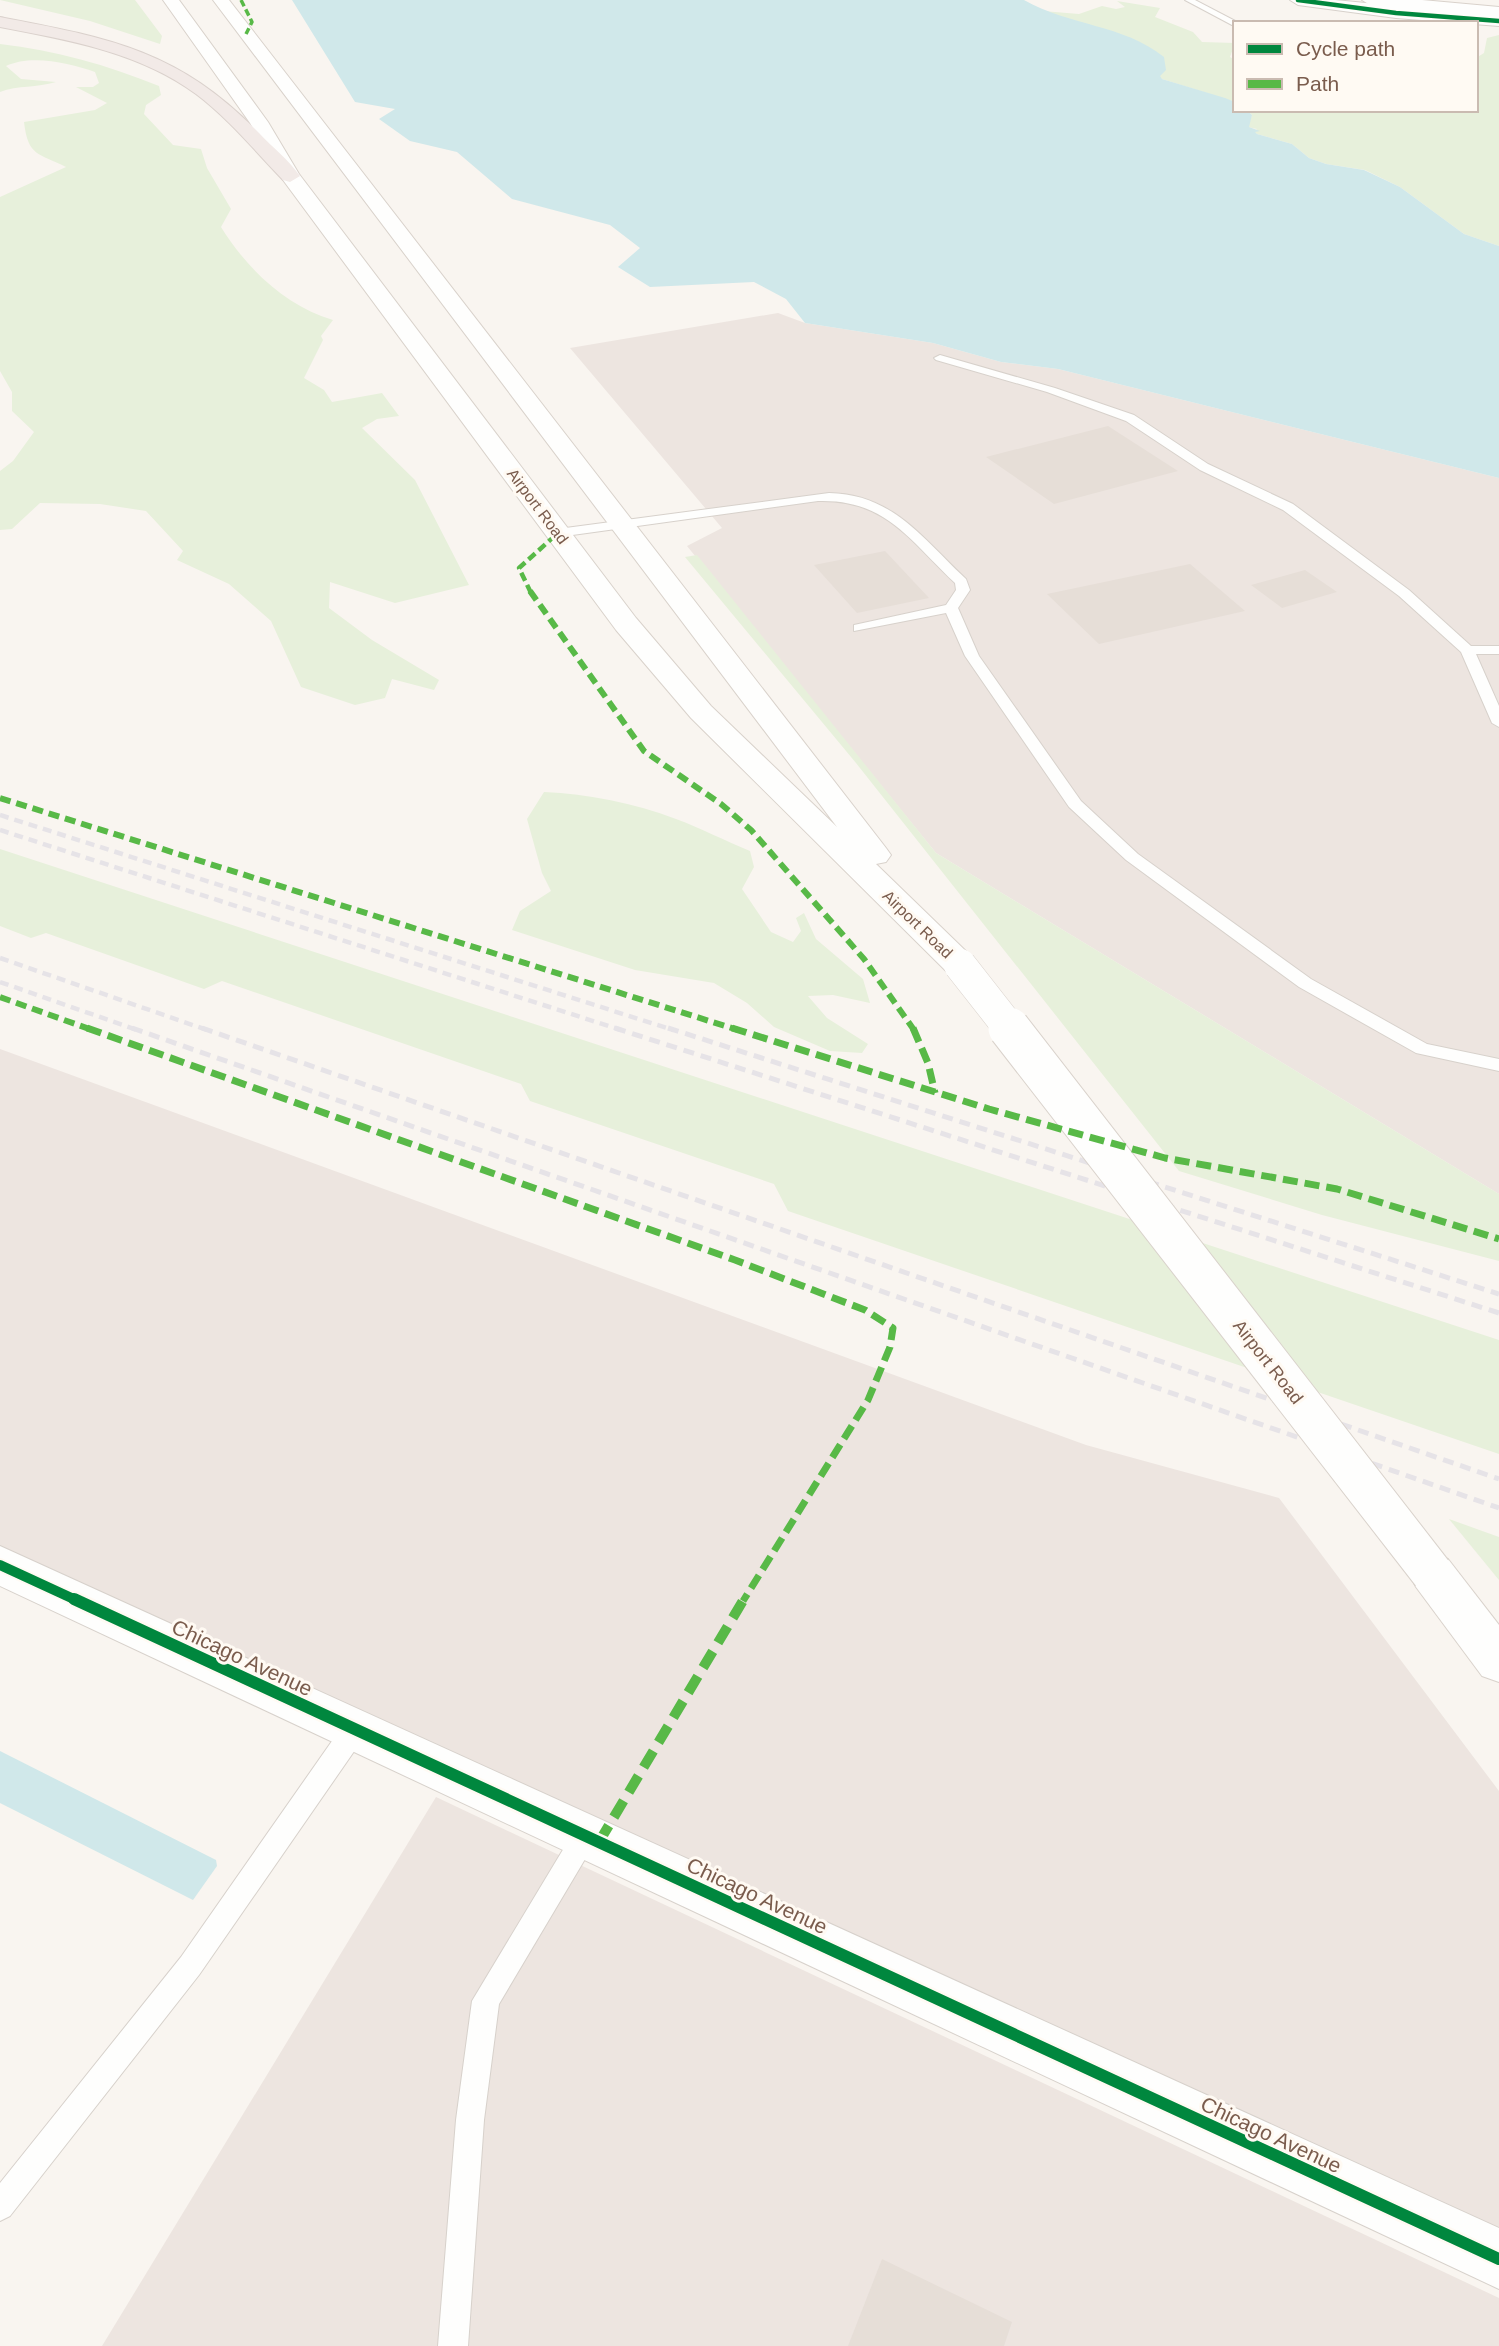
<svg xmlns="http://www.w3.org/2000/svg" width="1499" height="2346" viewBox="0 0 1499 2346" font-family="Helvetica,sans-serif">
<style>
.industrial{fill:#ede5e0}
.green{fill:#e7f0db}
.water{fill:#d0e8ea}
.building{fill:#e6ded7}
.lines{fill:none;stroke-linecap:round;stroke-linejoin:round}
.lane-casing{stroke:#d7d1cb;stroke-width:2}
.street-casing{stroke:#d7d1cb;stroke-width:2}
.secondary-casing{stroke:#d9d2cb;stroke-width:2}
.highway-casing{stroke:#dad1cc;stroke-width:2}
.lane{fill:#fefefd;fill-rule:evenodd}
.street{fill:#fefefd;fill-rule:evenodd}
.secondary{fill:#fefefd;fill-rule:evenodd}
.highway{fill:#f2eae7;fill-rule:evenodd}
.rail-far1{stroke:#e6e3e7;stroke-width:4.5;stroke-dasharray:9 6;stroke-linecap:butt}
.rail{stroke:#e6e3e7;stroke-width:5;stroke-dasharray:11 7;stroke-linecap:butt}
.secondary-bridge-far1-casing{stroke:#d9d2cb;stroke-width:33;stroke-linecap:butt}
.secondary-bridge-casing{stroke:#d9d2cb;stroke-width:43;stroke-linecap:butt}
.secondary-bridge-far1{stroke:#fefefd;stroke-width:32}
.secondary-bridge{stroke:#fefefd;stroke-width:41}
.quiet-far4{stroke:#58b947;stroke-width:3.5;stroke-dasharray:7 3.5;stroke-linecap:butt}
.quiet-far3{stroke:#58b947;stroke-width:4.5;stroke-dasharray:9 4.5;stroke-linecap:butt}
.quiet-far2{stroke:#58b947;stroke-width:6;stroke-dasharray:11 6;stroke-linecap:butt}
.quiet-far1{stroke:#58b947;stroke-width:7;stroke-dasharray:15 7;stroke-linecap:butt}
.quiet{stroke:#58b947;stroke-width:10;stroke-dasharray:19 10;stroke-linecap:butt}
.cycleway-far2-casing{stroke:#fffaf3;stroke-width:6}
.cycleway-far1-casing{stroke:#fffaf3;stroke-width:14}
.cycleway-casing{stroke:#fffaf3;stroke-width:17}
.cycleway-far2{stroke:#00873e;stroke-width:4.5}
.cycleway-far1{stroke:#00873e;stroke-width:10}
.cycleway{stroke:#00873e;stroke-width:12}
.labels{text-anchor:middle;stroke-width:6;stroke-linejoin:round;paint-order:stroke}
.far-street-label{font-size:16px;fill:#7a5c4d;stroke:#fffaf3}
.street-label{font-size:18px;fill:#7a5c4d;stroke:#fffaf3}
.near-street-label{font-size:21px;fill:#7a5c4d;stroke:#fffaf3}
</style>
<rect width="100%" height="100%" fill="#f9f5f0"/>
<g class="industrial">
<polygon points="778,313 805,323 933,343 1001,362 1058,369 1499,478 1499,1194 936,853 687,546 722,528 570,348"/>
<polygon points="0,1049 1086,1445 1279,1498 1499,1791 1499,2238 0,1548"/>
<polygon points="436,1797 1499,2298 1499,2346 102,2346"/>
</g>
<g class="green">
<polygon points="0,0 135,0 162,36 160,44 90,21"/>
<polygon points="1117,1 1160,8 1155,17 1193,32 1202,42 1235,43 1230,57 1235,60 1235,102 1162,79 1043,11 1079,14 1102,6 1116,9 1125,7"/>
<polygon points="1499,35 1499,246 1464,234 1400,187 1365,170 1326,164 1309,158 1292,144 1257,134 1254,132 1257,129 1248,127 1252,115 1247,110 1476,110 1476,58 1484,53 1487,38"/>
<path d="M0,44C55,50 107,65 159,86L161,95L146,105L144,114L173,145L201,149L207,168L231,209L221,227C247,269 286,306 333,320L321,336L323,340L304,378L324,390L332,402L382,393L399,416L377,419L362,428L415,480L469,585L395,603L330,582L329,608L372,640L439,680L434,690L392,679L385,698L355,705L301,687L271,621L229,584L177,560L183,551L146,511L100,504L40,503L12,529L0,530V471L13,461L34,432L12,411V392L0,371V197L66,167C39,153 28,157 24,122L95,110L107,103L76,87H93L99,83L95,72C70,63 31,54 6,66L21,79L56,82C37,88 18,85 0,92Z"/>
<polygon points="697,555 936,853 1499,1194 1499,1261 1322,1215 1179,1171 856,763 685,557"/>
<path d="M544,792C588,794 634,803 676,819C701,828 725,841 750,851L754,867L742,889L771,932L793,942L801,931L796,918L804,913L816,939L863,979L870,1003L833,995L808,996L827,1018L868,1044L862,1053L830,1051L774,1027L747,1003L714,983L635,970L512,930L520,911L551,891L542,873L527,819Z"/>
<polygon points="0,849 1499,1340 1499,1454 788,1211 774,1184 530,1101 521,1084 222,981 204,989 46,933 31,938 0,926"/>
<polygon points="1449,1519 1499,1537 1499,1580"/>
</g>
<g class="water">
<path d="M292,0H1024C1069,26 1123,24 1164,57L1166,70L1160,76L1162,79L1225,98L1235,102V110H1247L1252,115L1249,127L1260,131L1255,132L1257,134L1292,144L1309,158L1326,164L1364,170L1400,187L1464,234L1499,246V478L1058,369L1001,362L933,343L805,323L786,299L754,282L650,287L618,267L640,248L610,225L512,199L457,152L410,141L379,119L395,109L355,102Z"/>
<polygon points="0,1751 216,1860 217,1866 193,1900 0,1803"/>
</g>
<g class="building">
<polygon points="1108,426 1178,471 1054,504 986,457"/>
<polygon points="885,551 929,598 857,613 814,565"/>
<polygon points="1190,564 1245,611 1099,644 1047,594"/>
<polygon points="1305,570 1337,592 1282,608 1251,585"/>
<polygon points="882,2259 1012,2322 1004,2346 848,2346"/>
</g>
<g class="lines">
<g class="lane-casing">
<g id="lane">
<polygon points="1185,0 1195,0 1239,23 1232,25"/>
<polygon points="940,355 1055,388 1134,415 1208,464 1293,504 1409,590 1471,646 1499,646 1499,654 1476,654 1499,706 1499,727 1492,723 1461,652 1399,596 1283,510 1200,470 1126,421 1047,392 936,360 934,358"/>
<path d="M829,493C893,494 923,539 966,579L970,590L958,608L979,656L1081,801L1138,854L1311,979L1427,1044L1499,1059V1071L1416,1053L1299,987L1126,860L1069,807L965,656L946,613L854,631V625L946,605L956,590L955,583C909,540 886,499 818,501L558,537L551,533L558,529Z"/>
<polygon points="355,1718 364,1721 367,1729 364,1737 199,1975 10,2216 0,2221 0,2183 181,1957 346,1721"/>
<polygon points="585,1824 594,1828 598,1836 594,1844 499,2004 484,2120 468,2346 438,2346 456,2120 472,2001 576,1828"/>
</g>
</g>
<g class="street-casing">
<g id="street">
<polygon points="1290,0 1335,0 1499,16 1499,26 1396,18 1298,5"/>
<polygon points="0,1546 1499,2228 1499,2289 0,1586"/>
</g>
</g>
<g class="secondary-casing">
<g id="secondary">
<polygon points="163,0 179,0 268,122 299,174 636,618 711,706 837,827 213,0 229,0 886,848 891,855 886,862 876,864 972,957 977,965 972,973 960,976 948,973 691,718 616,630 283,180 250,123"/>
<polygon points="1362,0 1422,0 1499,7 1499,17 1370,5"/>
<polygon points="1432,1554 1448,1559 1499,1625 1499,1682 1482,1676 1416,1587 1409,1573 1416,1559"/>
</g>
</g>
<g class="highway-casing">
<path id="highway" d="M0,17C110,38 178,50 259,133C272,147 289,160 300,176L290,182L283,180C255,151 228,118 196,94C139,52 68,40 0,27Z"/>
</g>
<use href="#lane" class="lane"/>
<use href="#street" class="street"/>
<use href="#secondary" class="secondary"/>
<use href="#highway" class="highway"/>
<g class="rail-far1">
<polyline points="0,815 673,1030"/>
<polyline points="0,830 621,1030"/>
<polyline points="0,958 207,1030"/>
<polyline points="0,982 137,1030"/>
</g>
<g class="rail">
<polyline points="132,1028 1499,1508"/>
<polyline points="202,1028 1499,1479"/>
<polyline points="615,1028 1499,1313"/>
<polyline points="668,1028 1499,1294"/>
</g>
<g class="secondary-bridge-far1-casing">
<polyline id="secondary-bridge-far1" points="960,965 1011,1030"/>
</g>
<g class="secondary-bridge-casing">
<polyline id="secondary-bridge" points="1009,1028 1432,1573"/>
</g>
<use href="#secondary-bridge-far1" class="secondary-bridge-far1"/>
<use href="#secondary-bridge" class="secondary-bridge"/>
<polyline class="quiet-far4" points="241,0 252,22 246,34"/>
<polyline class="quiet-far3" points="531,593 519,568 558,533"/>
<g class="quiet-far2">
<polyline points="530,591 644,751 721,804 751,830 864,959 914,1030"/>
<polyline points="0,798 738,1030"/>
<polyline points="0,997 92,1030"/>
</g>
<g class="quiet-far1">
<polyline points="87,1028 735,1260 865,1310 893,1328 890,1347 868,1400 743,1601"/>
<polyline points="732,1028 989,1109 1165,1158 1337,1189 1499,1239"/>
<polyline points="913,1028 928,1063 935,1093"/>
</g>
<polyline class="quiet" points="599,1842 744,1599"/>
<g class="cycleway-far2-casing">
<polyline id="cycleway-far2" points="1298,0 1396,13 1499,21"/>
</g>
<g class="cycleway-far1-casing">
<polyline id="cycleway-far1" points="0,1565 78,1601"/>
</g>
<g class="cycleway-casing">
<polyline id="cycleway" points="74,1599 1499,2259"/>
</g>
<use href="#cycleway-far2" class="cycleway-far2"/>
<use href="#cycleway-far1" class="cycleway-far1"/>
<use href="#cycleway" class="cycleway"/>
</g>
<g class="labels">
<g class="far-street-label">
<text transform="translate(538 506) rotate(53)" y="6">Airport Road</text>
<text transform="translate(918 924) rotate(44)" y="6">Airport Road</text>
</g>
<g class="street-label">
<text transform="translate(1268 1362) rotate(52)" y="6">Airport Road</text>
</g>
<g class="near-street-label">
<text transform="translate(242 1658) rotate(25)" y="7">Chicago Avenue</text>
<text transform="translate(757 1896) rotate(25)" y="7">Chicago Avenue</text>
<text transform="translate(1271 2135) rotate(25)" y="7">Chicago Avenue</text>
</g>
</g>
<rect x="1233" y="21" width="245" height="91" fill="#fffaf3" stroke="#cabbb1" stroke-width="2"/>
<rect x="1247" y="44" width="35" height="10" fill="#00873e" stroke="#cabbb1" stroke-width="2"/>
<text x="1296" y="56" font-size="21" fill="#7a5c4d">Cycle path</text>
<rect x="1247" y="79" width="35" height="10" fill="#58b947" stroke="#cabbb1" stroke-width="2"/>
<text x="1296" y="91" font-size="21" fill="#7a5c4d">Path</text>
</svg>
